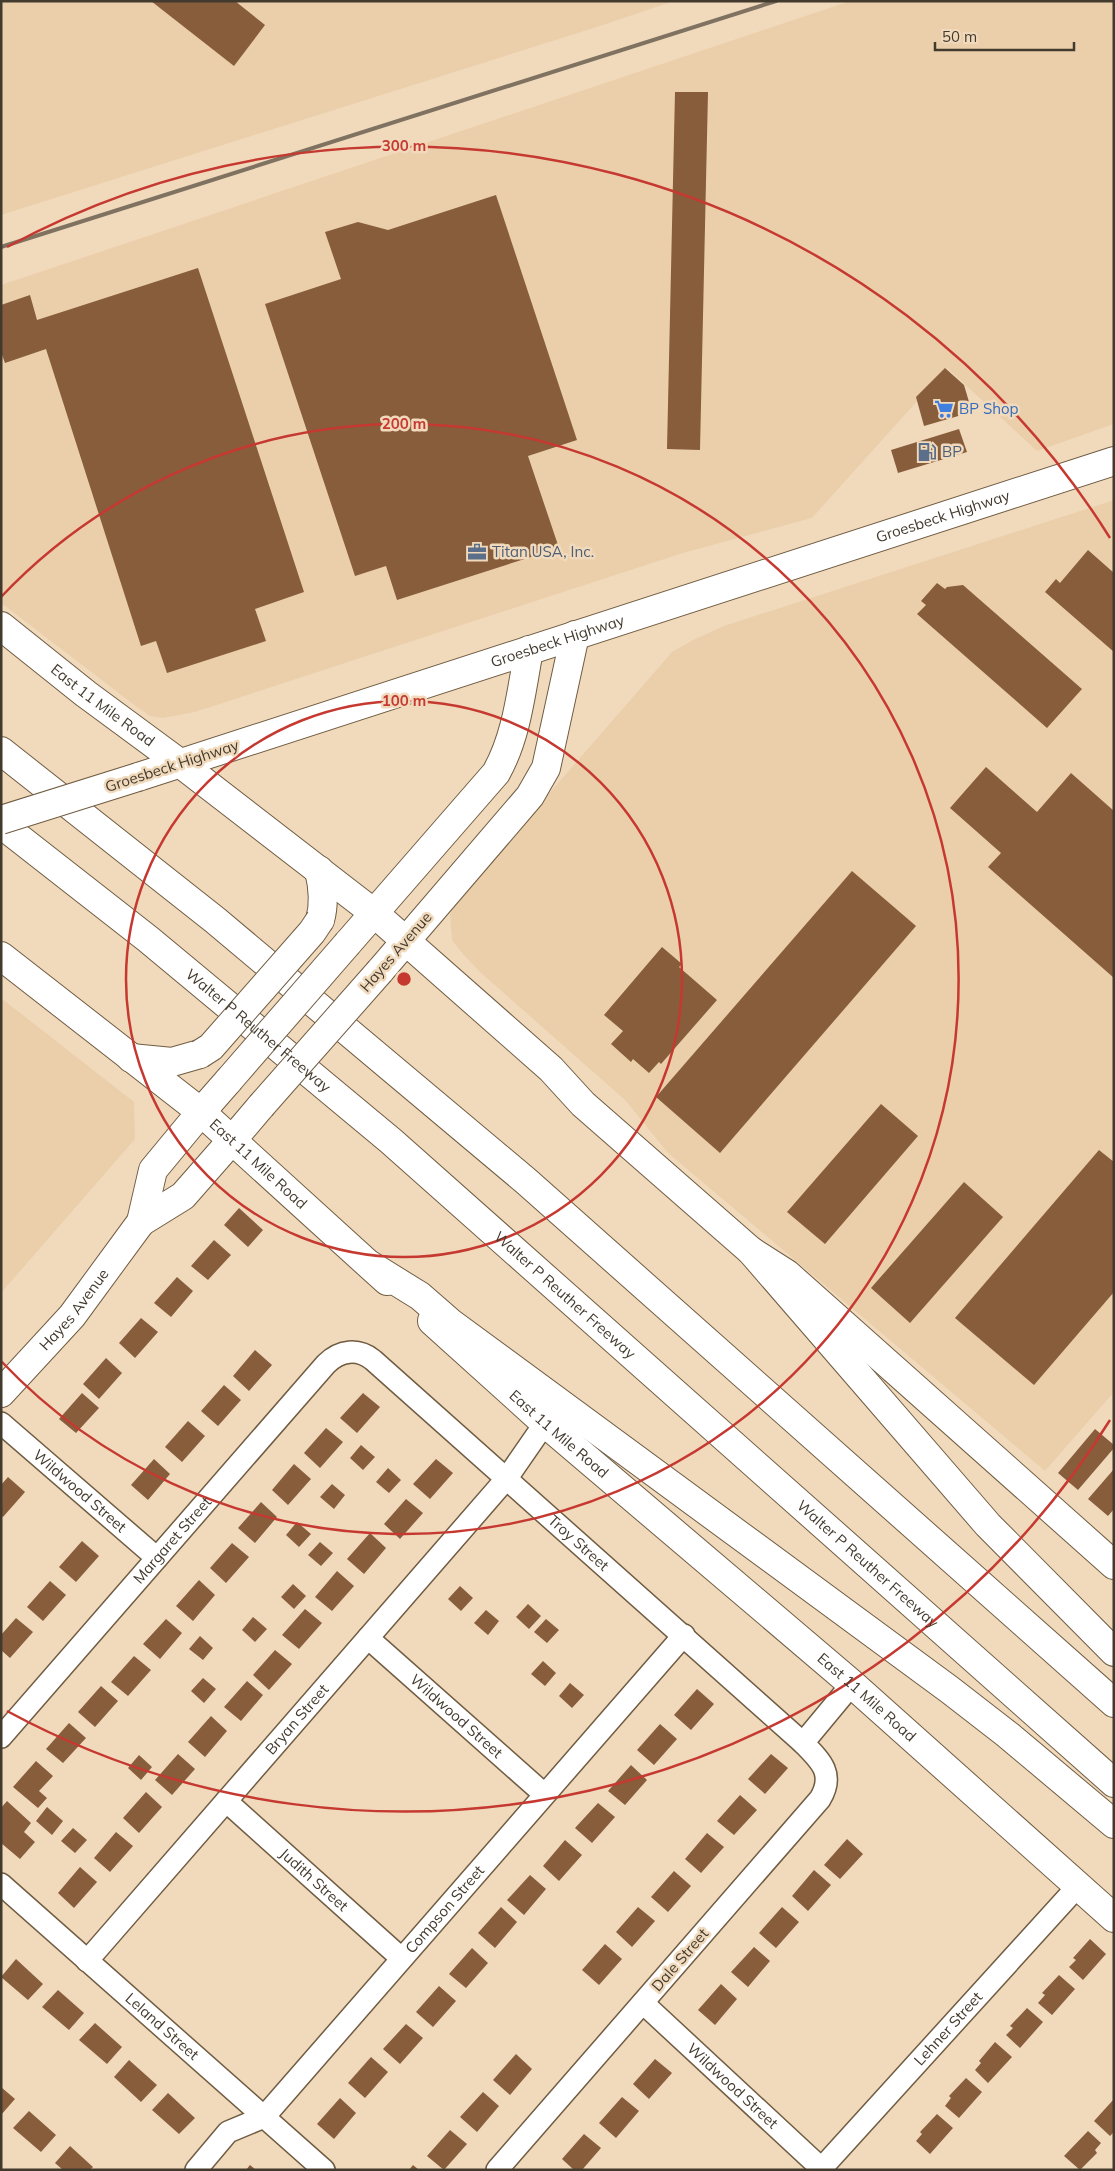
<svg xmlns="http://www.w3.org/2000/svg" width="1115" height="2171" viewBox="0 0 1115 2171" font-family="Mulish,sans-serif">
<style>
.built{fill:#ebcfab}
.building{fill:#875d3c}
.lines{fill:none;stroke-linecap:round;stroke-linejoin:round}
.minor-casing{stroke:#705c42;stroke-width:24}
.tertiary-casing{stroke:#705c42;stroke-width:30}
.secondary-casing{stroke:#705c42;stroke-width:30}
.primary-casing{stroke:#705c42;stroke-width:30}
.motorway-casing{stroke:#705c42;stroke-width:30}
.minor{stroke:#fff;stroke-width:21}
.tertiary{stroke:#fff;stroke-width:28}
.secondary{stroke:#fff;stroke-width:28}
.primary{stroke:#fff;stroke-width:28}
.motorway{stroke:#fff;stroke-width:28}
.rail{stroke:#807260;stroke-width:4}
.secondary-bridge-casing{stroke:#705c42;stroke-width:30;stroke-linecap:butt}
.primary-bridge-casing{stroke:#705c42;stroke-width:30;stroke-linecap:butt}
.secondary-bridge{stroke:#fff;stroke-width:28}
.primary-bridge{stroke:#fff;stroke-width:28}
.ring{fill:none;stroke:#c63931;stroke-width:2.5}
.labels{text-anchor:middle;stroke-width:5;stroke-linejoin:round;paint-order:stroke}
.shop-label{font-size:15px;fill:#366cbe;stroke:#f1dabc;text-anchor:start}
.service-label{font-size:15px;fill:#4e5e75;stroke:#f1dabc;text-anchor:start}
.street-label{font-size:15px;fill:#433a2e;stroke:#f1dabc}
.centre{fill:#c63931;stroke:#f1dabc;stroke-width:2.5}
.ring-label{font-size:15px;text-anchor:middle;font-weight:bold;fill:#c63931;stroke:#f1dabc;stroke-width:5;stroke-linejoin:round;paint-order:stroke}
</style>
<rect width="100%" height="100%" fill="#f1dabc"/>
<g class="built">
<polygon points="1,1 674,1 597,27 1,215"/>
<polygon points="850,1 1114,1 1114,424 1037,451 947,368 812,518 683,553 195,712 163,718 150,716 137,707 1,603 1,285"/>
<polygon points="1114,500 1114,1392 1045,1471 668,1153 625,1100 481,973 462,953 452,940 450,914 460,896 672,652 693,640 724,626"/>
<polygon points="1,998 134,1102 135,1139 1,1293"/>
</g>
<g class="building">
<polygon points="151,1 235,1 265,25 234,66"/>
<polygon points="675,92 708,92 700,450 667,449"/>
<polygon points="496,195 577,440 528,456 559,548 397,600 386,566 355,576 265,304 341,279 325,232 358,222 388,230"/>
<polygon points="198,268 304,592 255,609 266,641 167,673 156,641 141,646 46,349 5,363 1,352 1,305 30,295 37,320"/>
<polygon points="945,368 964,385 972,412 924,426 916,397"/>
<polygon points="959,429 967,452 898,473 891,450"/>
<polygon points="1088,550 1114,573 1114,652 1045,592 1056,579 1060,583"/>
<polygon points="937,583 945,589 947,587 963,585 1082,689 1047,728 917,614 926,605 921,601"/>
<polygon points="986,767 1037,812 1071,773 1114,811 1114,978 988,867 1001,853 950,808"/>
<polygon points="852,871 916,926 720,1153 656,1097"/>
<polygon points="662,947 682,964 679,967 717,1000 661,1064 659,1062 649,1073 633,1059 631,1062 611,1044 623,1031 604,1015"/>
<polygon points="881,1104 918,1136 825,1244 787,1212"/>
<polygon points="1099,1150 1114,1162 1114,1292 1034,1385 955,1318"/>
<polygon points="964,1182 1003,1217 910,1323 871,1288"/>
<polygon points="239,1208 263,1230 248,1247 224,1225"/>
<polygon points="214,1240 231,1255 208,1280 191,1266"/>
<polygon points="177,1277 193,1291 171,1317 154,1303"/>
<polygon points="141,1318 158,1332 135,1358 119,1343"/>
<polygon points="255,1350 272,1365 249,1391 233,1376"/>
<polygon points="106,1358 122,1373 99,1399 83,1384"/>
<polygon points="224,1385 241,1400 218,1426 201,1411"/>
<polygon points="82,1393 99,1408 76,1433 59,1419"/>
<polygon points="363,1393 380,1407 357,1433 340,1418"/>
<polygon points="188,1421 205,1436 182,1462 165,1447"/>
<polygon points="326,1428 343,1442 320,1468 304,1453"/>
<polygon points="1095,1429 1114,1445 1114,1448 1078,1490 1058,1473"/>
<polygon points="361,1445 375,1457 363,1470 350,1458"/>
<polygon points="154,1459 170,1474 148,1500 131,1485"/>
<polygon points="436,1459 453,1473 430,1499 413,1484"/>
<polygon points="294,1464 311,1479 288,1505 272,1490"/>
<polygon points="388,1468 401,1480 389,1493 376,1482"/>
<polygon points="1114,1469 1114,1509 1108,1516 1088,1499"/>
<polygon points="8,1477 25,1492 3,1517 1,1516 1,1485"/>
<polygon points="332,1484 345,1495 334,1509 320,1497"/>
<polygon points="406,1499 423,1513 400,1539 384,1524"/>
<polygon points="261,1502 277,1517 255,1543 238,1528"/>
<polygon points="297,1522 311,1534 299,1547 286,1535"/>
<polygon points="370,1533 386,1548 364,1574 347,1559"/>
<polygon points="82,1541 99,1556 76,1582 59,1567"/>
<polygon points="320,1542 333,1553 321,1566 308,1555"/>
<polygon points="232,1543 249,1557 226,1583 210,1568"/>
<polygon points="337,1571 354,1586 332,1611 315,1597"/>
<polygon points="199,1580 215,1595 193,1621 176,1606"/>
<polygon points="50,1581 66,1595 43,1621 27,1607"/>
<polygon points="293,1584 306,1596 294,1609 281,1597"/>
<polygon points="460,1586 473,1598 461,1611 448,1599"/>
<polygon points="528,1604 541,1616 529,1629 516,1617"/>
<polygon points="305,1609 322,1623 299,1649 282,1635"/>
<polygon points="486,1610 499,1621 488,1635 474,1623"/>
<polygon points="253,1617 267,1629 255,1642 242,1630"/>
<polygon points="16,1618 33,1632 10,1658 1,1650 1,1635"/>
<polygon points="166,1619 182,1633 160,1659 143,1644"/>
<polygon points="546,1619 559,1630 547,1643 534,1632"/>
<polygon points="200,1636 213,1648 203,1660 189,1649"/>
<polygon points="275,1650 292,1664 269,1690 253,1675"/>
<polygon points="134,1656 151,1670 128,1696 111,1682"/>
<polygon points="543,1661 556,1673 545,1686 531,1674"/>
<polygon points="203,1678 216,1689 204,1703 191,1691"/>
<polygon points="247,1681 263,1695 241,1721 224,1707"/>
<polygon points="570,1683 584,1695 572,1708 559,1696"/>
<polygon points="101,1686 118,1701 95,1727 78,1712"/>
<polygon points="697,1689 714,1704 691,1730 674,1715"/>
<polygon points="211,1716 227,1731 205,1757 188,1742"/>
<polygon points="69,1723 86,1738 63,1763 46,1749"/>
<polygon points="660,1724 677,1739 654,1765 637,1750"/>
<polygon points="178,1754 195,1769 172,1795 155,1780"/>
<polygon points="771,1754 788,1768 765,1794 748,1779"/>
<polygon points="139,1755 152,1767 141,1780 128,1768"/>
<polygon points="36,1761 53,1776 39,1791 47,1798 38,1808 13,1787"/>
<polygon points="631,1765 647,1780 625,1805 608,1791"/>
<polygon points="146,1792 162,1807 139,1833 123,1818"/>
<polygon points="740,1795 757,1810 734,1835 717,1821"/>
<polygon points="7,1801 31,1823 24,1832 35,1842 20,1859 1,1843 1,1808"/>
<polygon points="598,1803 615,1817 592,1843 575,1828"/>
<polygon points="47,1807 63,1821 52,1835 36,1821"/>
<polygon points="73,1828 87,1840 75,1853 61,1841"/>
<polygon points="116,1832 133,1846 110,1872 94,1858"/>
<polygon points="707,1833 724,1847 701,1873 685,1859"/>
<polygon points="847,1839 863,1854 840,1879 824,1865"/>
<polygon points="565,1840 582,1855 559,1881 543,1866"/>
<polygon points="80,1867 97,1882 74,1908 58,1893"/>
<polygon points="814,1870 831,1885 808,1911 792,1896"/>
<polygon points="674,1871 691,1886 668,1912 651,1897"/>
<polygon points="530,1875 546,1889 524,1915 507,1900"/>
<polygon points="501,1907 517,1922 495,1948 478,1933"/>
<polygon points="638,1907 655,1921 632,1947 616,1932"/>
<polygon points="782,1907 799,1922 776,1948 759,1933"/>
<polygon points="1090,1939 1106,1954 1083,1980 1069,1967 1076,1960 1073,1958"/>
<polygon points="605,1944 622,1959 599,1985 582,1970"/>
<polygon points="754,1947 770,1961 748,1987 731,1972"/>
<polygon points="472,1948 488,1963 466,1988 449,1974"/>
<polygon points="16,1959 43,1984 28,2000 1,1977"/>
<polygon points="1059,1975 1075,1989 1052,2015 1038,2003 1045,1995 1042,1993"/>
<polygon points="721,1984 737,1999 715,2025 698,2010"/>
<polygon points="439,1986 456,2001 433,2027 416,2012"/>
<polygon points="58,1990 84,2013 69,2030 42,2007"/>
<polygon points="1027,2008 1043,2022 1020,2048 1006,2035 1013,2028 1010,2026"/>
<polygon points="95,2023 122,2047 107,2064 79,2040"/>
<polygon points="406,2024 423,2038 400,2064 383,2049"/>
<polygon points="995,2042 1012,2057 988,2083 975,2070 981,2063 979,2061"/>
<polygon points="516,2054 532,2069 510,2095 493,2080"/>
<polygon points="371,2057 388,2072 365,2098 348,2083"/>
<polygon points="655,2059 672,2073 649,2099 633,2084"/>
<polygon points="129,2060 157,2085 141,2102 114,2077"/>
<polygon points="966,2078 982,2092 959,2118 945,2106 951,2098 949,2096"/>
<polygon points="1,2087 15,2099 1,2115"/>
<polygon points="483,2092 499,2106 477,2132 460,2117"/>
<polygon points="168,2093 195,2118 179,2134 152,2110"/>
<polygon points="622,2097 639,2111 616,2138 599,2123"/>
<polygon points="340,2098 356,2113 334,2139 317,2124"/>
<polygon points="1114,2099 1114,2132 1110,2136 1094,2121"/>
<polygon points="29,2111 56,2135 41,2152 13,2128"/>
<polygon points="937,2114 953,2128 930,2154 916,2141 922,2134 920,2132"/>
<polygon points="450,2130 467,2144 444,2170 427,2156"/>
<polygon points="1088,2131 1101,2143 1095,2150 1097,2153 1080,2170 1064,2156"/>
<polygon points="584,2134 601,2148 582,2170 574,2170 562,2159"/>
<polygon points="70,2146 93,2167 90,2170 63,2170 55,2163"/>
<polygon points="250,2165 256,2170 246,2170"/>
<polygon points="413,2165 419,2170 409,2170"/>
</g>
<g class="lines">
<g class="minor-casing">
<g id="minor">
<path id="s1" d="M1,1423L157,1558"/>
<path id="s2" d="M368,1638L544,1794"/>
<path id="s3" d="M1,1737L326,1364C340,1350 358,1348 373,1360L803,1743C821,1761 835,1774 820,1799L497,2170"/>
<polyline points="803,1743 852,1684"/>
<path id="s4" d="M226,1801L401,1958"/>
<path id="s5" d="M1,1884L324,2170"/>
<path id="s6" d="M87,1961L507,1478L545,1423"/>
<path id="s7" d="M643,2003L823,2170"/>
<path id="s8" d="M196,2170L228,2132L264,2117L684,1635"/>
<path id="s9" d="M820,2170L1078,1886"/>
</g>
</g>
<g class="tertiary-casing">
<g id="tertiary">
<polyline points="141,1222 183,1196 233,1139"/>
<path id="s10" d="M1,1393L72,1316L141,1222L153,1170L201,1112"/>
</g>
</g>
<g class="secondary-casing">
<g id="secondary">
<path id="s11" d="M1,626L86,694L181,764L374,913L551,1069L583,1104L751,1251L787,1274L1114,1565"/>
<path d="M319,870C323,887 325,903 320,920"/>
<path d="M348,943L496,773C517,736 521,692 529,650"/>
<path id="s12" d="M1,956L201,1112L387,1281"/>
<polyline points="380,971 530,796 546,768 575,635"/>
<polyline points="131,1058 172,1062 200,1054"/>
<polyline points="201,1112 229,1080"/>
<polyline points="233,1139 261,1106"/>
<path id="s13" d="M432,1321L545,1423L852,1684L1114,1918"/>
</g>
</g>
<g class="primary-casing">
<g id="primary">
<path id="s14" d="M138,777L1114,461"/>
</g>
</g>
<g class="motorway-casing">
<g id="motorway">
<polyline points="1,751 215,920 526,1181 1114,1703"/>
<path id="s15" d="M1,824L148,939L391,1141L1114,1783"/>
<polyline points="751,1251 988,1525 1114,1652"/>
<polyline points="370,1265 420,1296 451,1323 950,1690 1008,1735 1114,1824"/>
</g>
</g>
<use href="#minor" class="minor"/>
<use href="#tertiary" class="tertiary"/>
<use href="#secondary" class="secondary"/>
<use href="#primary" class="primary"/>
<use href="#motorway" class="motorway"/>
<polyline class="rail" points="1,247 776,1"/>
<g class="secondary-bridge-casing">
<g id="secondary-bridge">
<polyline points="200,1054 211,1047 312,932 320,920"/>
<polyline points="229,1080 348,943"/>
<polyline points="261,1106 380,971"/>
</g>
</g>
<g class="primary-bridge-casing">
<polyline id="primary-bridge" points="1,820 138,777"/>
</g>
<use href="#secondary-bridge" class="secondary-bridge"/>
<use href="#primary-bridge" class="primary-bridge"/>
</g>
<g class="ring">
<circle cx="404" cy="979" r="278"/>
<path d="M1 597A555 555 0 1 1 1 1361"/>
<path d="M1110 1420A833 833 0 0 1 7 1711M7 247A833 833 0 0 1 1110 538"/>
</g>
<defs>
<g id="supermarket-bare" transform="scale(1.5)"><path d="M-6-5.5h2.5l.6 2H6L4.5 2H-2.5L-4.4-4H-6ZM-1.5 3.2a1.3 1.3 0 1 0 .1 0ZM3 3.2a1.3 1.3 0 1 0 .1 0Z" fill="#3f7fe0" stroke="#f1dabc" stroke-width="2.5" paint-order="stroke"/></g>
<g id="fuel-bare" transform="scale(1.5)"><path d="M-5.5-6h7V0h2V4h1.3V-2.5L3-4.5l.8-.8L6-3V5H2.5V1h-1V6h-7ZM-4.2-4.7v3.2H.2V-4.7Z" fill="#5c6f8a" stroke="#f1dabc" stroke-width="2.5" paint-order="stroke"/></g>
<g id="office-bare" transform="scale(1.5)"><path d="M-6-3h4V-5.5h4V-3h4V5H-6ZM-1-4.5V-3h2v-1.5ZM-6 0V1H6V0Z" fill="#5c6f8a" stroke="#f1dabc" stroke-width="2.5" paint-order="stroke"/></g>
</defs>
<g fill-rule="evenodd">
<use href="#supermarket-bare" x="944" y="409"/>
<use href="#fuel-bare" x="927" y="452"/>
<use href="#office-bare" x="477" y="552"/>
</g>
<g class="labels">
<g class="shop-label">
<text x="959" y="414">BP Shop</text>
</g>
<g class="service-label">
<text x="942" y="457">BP</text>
<text x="492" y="557">Titan USA, Inc.</text>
</g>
<g class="street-label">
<text dy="5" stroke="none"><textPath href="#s14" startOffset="846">Groesbeck Highway</textPath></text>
<text dy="5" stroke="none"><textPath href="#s14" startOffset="441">Groesbeck Highway</textPath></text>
<text dy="5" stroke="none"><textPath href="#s11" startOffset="129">East 11 Mile Road</textPath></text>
<text transform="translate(172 766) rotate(-18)" y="5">Groesbeck Highway</text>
<text transform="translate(396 952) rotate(-49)" y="5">Hayes Avenue</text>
<text dy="5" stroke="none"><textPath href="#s15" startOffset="330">Walter P Reuther Freeway</textPath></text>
<text dy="5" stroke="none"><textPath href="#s12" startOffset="331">East 11 Mile Road</textPath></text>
<text dy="5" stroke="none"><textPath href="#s15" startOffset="735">Walter P Reuther Freeway</textPath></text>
<text dy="5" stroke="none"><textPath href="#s10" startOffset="111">Hayes Avenue</textPath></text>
<text dy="5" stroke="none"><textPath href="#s13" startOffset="170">East 11 Mile Road</textPath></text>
<text dy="5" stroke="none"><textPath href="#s1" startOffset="104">Wildwood Street</textPath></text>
<text dy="5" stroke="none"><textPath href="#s3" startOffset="261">Margaret Street</textPath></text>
<text dy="5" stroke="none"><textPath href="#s3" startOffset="822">Troy Street</textPath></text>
<text dy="5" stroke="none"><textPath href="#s15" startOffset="1140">Walter P Reuther Freeway</textPath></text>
<text dy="5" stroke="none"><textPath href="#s13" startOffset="575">East 11 Mile Road</textPath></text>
<text dy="5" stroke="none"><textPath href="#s2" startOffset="118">Wildwood Street</textPath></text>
<text dy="5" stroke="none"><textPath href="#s6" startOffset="320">Bryan Street</textPath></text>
<text dy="5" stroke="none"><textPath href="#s4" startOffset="118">Judith Street</textPath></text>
<text dy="5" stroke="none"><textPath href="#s8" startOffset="364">Compson Street</textPath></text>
<text transform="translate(680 1960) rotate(-49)" y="5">Dale Street</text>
<text dy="5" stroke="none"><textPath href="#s5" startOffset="215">Leland Street</textPath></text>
<text dy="5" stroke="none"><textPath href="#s9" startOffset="191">Lehner Street</textPath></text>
<text dy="5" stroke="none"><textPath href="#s7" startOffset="122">Wildwood Street</textPath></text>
</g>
</g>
<circle cx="404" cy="979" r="8" class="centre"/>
<g class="ring-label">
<text x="404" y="151">300 m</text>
<text x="404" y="429">200 m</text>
<text x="404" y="706">100 m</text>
</g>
<rect width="1115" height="2171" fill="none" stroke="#433a2e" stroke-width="5"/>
<path d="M935 42v8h139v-8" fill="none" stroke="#433a2e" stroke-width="2.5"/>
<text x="942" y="42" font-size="15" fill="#433a2e" stroke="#f1dabc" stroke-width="4" paint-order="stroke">50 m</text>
</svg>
